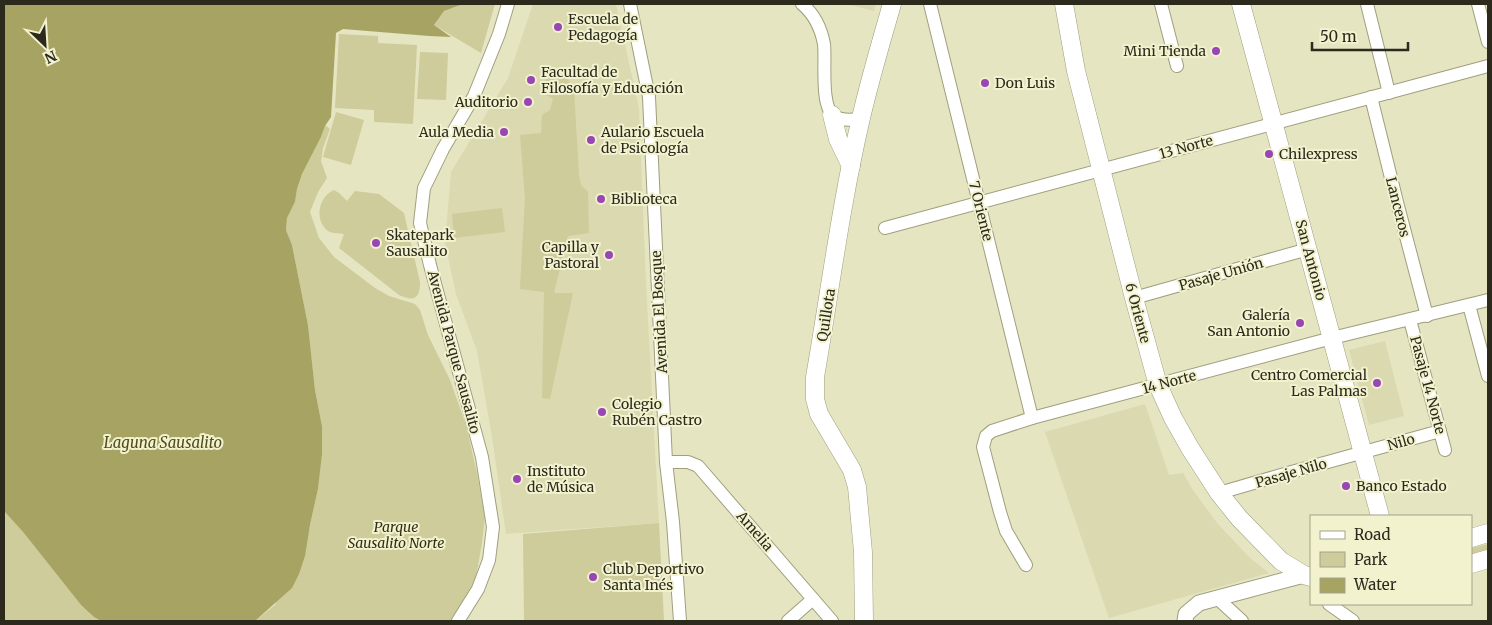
<svg xmlns="http://www.w3.org/2000/svg" width="1492" height="625" viewBox="0 0 1492 625" font-family="Merriweather,serif">
<style>
.built{fill:#dad9b0}
.green{fill:#cecc9b}
.water{fill:#a7a463}
.lines{fill:none;stroke-linecap:round;stroke-linejoin:round}
.minor-casing{stroke:#9f9f7e;stroke-width:14}
.tertiary-casing{stroke:#9f9f7e;stroke-width:17}
.secondary-casing{stroke:#9f9f7e;stroke-width:19}
.minor{stroke:#fff;stroke-width:12}
.tertiary{stroke:#fff;stroke-width:15}
.secondary{stroke:#fff;stroke-width:18}
.poi-dot{fill:#9846b4;stroke:#f3f2cf;stroke-width:2}
.labels{text-anchor:middle;stroke-width:4;stroke-linejoin:round;paint-order:stroke}
.poi-label{font-size:14px;fill:#2b2a1d;stroke:#f3f2cf;text-anchor:start}
.street-label{font-size:14px;fill:#2b2a1d;stroke:#f3f2cf}
.park-label{font-size:14px;font-style:italic;fill:#302f11;stroke:#f3f2cf}
.water-label{font-size:15px;font-style:italic;fill:#4f4d1b;stroke:#f3f2cf}
</style>
<rect width="100%" height="100%" fill="#e5e5c2"/>
<g class="built">
<polygon points="533,4 616,4 639,108 646,283 659,523 506,534 492,437 477,351 456,294 445,243 451,172 508,78"/>
<polygon points="846,4 876,4 874,11"/>
<polygon points="1385,341 1404,416 1369,425 1349,350"/>
<polygon points="1145,404 1169,475 1183,473 1193,490 1217,523 1250,558 1269,573 1109,618 1045,432"/>
</g>
<g class="green">
<polygon points="463,4 495,4 481,53 434,25 444,11"/>
<polygon points="339,34 378,36 378,43 417,45 413,124 374,122 374,110 335,108"/>
<polygon points="420,52 448,53 446,100 417,99"/>
<polygon points="552,70 564,73 574,90 579,175 581,185 588,192 589,233 568,236 554,293 573,293 550,399 542,398 544,292 520,289 525,198 520,135 541,133 542,115 550,110 553,99 546,95 545,76"/>
<polygon points="336,112 364,120 351,165 323,157"/>
<polygon points="325,125 330,129 323,148 321,161 327,178 318,192 310,212 319,238 334,257 375,288 389,296 415,304 420,310 428,335 450,380 466,425 477,473 485,517 482,543 476,577 457,616 453,621 255,621 275,605 307,539 318,489 322,455 322,426 315,390 308,325 292,245 286,230 287,218 295,202 297,189 302,174 321,137"/>
<path d="M334,190L339,193L347,201L355,191L379,194L404,213L420,282C420,299 414,302 399,295L339,248L344,234C339,233 333,234 328,231C314,220 318,197 334,190Z"/>
<polygon points="502,208 505,232 454,238 452,214"/>
<polygon points="4,511 23,532 81,605 94,617 101,621 4,621"/>
<polygon points="659,523 664,621 524,621 523,534"/>
<polygon points="1488,544 1488,552 1471,557 1471,548"/>
</g>
<polygon class="water" points="4,4 463,4 444,11 434,25 451,37 429,36 343,29 336,33 331,117 325,126 321,137 302,174 297,189 295,202 287,218 286,230 292,245 308,325 315,390 322,426 322,455 318,489 310,525 305,556 299,574 292,588 255,621 101,621 94,617 81,605 23,532 4,511"/>
<g class="lines">
<g class="minor-casing">
<g id="minor">
<polyline points="630,4 649,97 666,462 673,522 680,621"/>
<path d="M802,4C814,14 821,28 824,44C826,60 820,106 834,116C841,121 852,120 860,119"/>
<polyline points="930,4 1032,418"/>
<polyline points="1161,4 1177,66"/>
<polyline points="1367,4 1389,93"/>
<polyline points="1478,4 1488,42"/>
<polyline points="1371,97 1398,206 1427,316"/>
<polyline points="885,228 1488,66"/>
<polyline points="1134,298 1308,249"/>
<polyline points="1469,305 1488,376"/>
<polyline points="1410,320 1445,450"/>
<polyline points="666,462 688,462 698,466 832,621"/>
<polyline points="1219,493 1288,473 1440,431"/>
<polyline points="1026,565 1006,531 1000,512 983,447 986,436 992,431 1032,418 1332,338 1488,300"/>
<polyline points="1217,598 1242,621"/>
<polyline points="1329,604 1353,621"/>
<polyline points="458,621 478,589 489,560 493,527 482,457 430,265 420,223 424,188 443,149 474,96 499,34 508,4"/>
<polyline points="788,621 813,599"/>
</g>
</g>
<g class="tertiary-casing">
<polyline id="tertiary" points="1185,621 1186,614 1199,603 1304,575"/>
</g>
<g class="secondary-casing">
<g id="secondary">
<polyline points="1064,4 1076,71 1134,298 1158,385 1173,418 1190,448 1219,493 1239,518 1281,561 1304,575 1311,577"/>
<polyline points="1241,4 1380,516"/>
<polyline points="832,115 838,139 851,166"/>
<polyline points="1471,538 1488,533"/>
<polyline points="1471,564 1488,559"/>
<path d="M864,621L863,552L857,487L852,470L819,414L815,399V377C830,291 841,203 861,118C870,79 881,42 892,4"/>
</g>
</g>
<use href="#minor" class="minor"/>
<use href="#tertiary" class="tertiary"/>
<use href="#secondary" class="secondary"/>
</g>
<g class="poi-dot">
<circle cx="558" cy="27" r="5"/>
<circle cx="1216" cy="51" r="5"/>
<circle cx="531" cy="80" r="5"/>
<circle cx="985" cy="83" r="5"/>
<circle cx="528" cy="102" r="5"/>
<circle cx="504" cy="132" r="5"/>
<circle cx="591" cy="140" r="5"/>
<circle cx="1269" cy="154" r="5"/>
<circle cx="601" cy="199" r="5"/>
<circle cx="376" cy="243" r="5"/>
<circle cx="609" cy="255" r="5"/>
<circle cx="1300" cy="323" r="5"/>
<circle cx="1377" cy="383" r="5"/>
<circle cx="602" cy="412" r="5"/>
<circle cx="517" cy="479" r="5"/>
<circle cx="1346" cy="486" r="5"/>
<circle cx="593" cy="577" r="5"/>
</g>
<g class="labels">
<g class="poi-label">
<text x="568" y="24">Escuela de<tspan x="568" dy="16">Pedagogía</tspan></text>
<text x="1206" y="56" text-anchor="end">Mini Tienda</text>
<text x="541" y="77">Facultad de<tspan x="541" dy="16">Filosofía y Educación</tspan></text>
<text x="995" y="88">Don Luis</text>
<text x="518" y="107" text-anchor="end">Auditorio</text>
<text x="494" y="137" text-anchor="end">Aula Media</text>
<text x="601" y="137">Aulario Escuela<tspan x="601" dy="16">de Psicología</tspan></text>
<text x="1279" y="159">Chilexpress</text>
<text x="611" y="204">Biblioteca</text>
<text x="386" y="240">Skatepark<tspan x="386" dy="16">Sausalito</tspan></text>
<text x="599" y="252" text-anchor="end">Capilla y<tspan x="599" dy="16">Pastoral</tspan></text>
<text x="1290" y="320" text-anchor="end">Galería<tspan x="1290" dy="16">San Antonio</tspan></text>
<text x="1367" y="380" text-anchor="end">Centro Comercial<tspan x="1367" dy="16">Las Palmas</tspan></text>
<text x="612" y="409">Colegio<tspan x="612" dy="16">Rubén Castro</tspan></text>
<text x="527" y="476">Instituto<tspan x="527" dy="16">de Música</tspan></text>
<text x="1356" y="491">Banco Estado</text>
<text x="603" y="574">Club Deportivo<tspan x="603" dy="16">Santa Inés</tspan></text>
</g>
<g class="street-label">
<text transform="translate(1186 147) rotate(-15)" y="5">13 Norte</text>
<text transform="translate(1398 207) rotate(76)" y="5">Lanceros</text>
<text transform="translate(981 211) rotate(76)" y="5">7 Oriente</text>
<text transform="translate(1311 260) rotate(75)" y="5">San Antonio</text>
<text transform="translate(1221 274) rotate(-16)" y="5">Pasaje Unión</text>
<text transform="translate(659 312) rotate(-93)" y="5">Avenida El Bosque</text>
<text transform="translate(1138 313) rotate(75)" y="5">6 Oriente</text>
<text transform="translate(826 315) rotate(-81)" y="5">Quillota</text>
<text transform="translate(454 352) rotate(75)" y="5">Avenida Parque Sausalito</text>
<text transform="translate(1169 382) rotate(-15)" y="5">14 Norte</text>
<text transform="translate(1428 385) rotate(75)" y="5">Pasaje 14 Norte</text>
<text transform="translate(1401 442) rotate(-16)" y="5">Nilo</text>
<text transform="translate(1291 473) rotate(-16)" y="5">Pasaje Nilo</text>
<text transform="translate(755 531) rotate(49)" y="5">Amelia</text>
</g>
<g class="park-label">
<text x="396" y="532">Parque<tspan x="396" dy="16">Sausalito Norte</tspan></text>
</g>
<g class="water-label">
<text x="163" y="448">Laguna Sausalito</text>
</g>
</g>
<rect width="1492" height="625" fill="none" stroke="#2b2a1d" stroke-width="10"/>
<rect x="1310" y="515" width="162" height="90" fill="#f3f2cf" stroke="#a3a288"/>
<rect x="1320" y="531" width="25" height="8" fill="#ffffff" stroke="#a3a288"/>
<text x="1354" y="540" font-size="15" fill="#2b2a1d">Road</text>
<rect x="1320" y="552" width="25" height="15" fill="#cecc9b" stroke="#a3a288"/>
<text x="1354" y="565" font-size="15" fill="#2b2a1d">Park</text>
<rect x="1320" y="578" width="25" height="15" fill="#a7a463" stroke="#a3a288"/>
<text x="1354" y="590" font-size="15" fill="#2b2a1d">Water</text>
<g transform="translate(45 45) rotate(155)" stroke="#f3f2cf" stroke-width="4" paint-order="stroke">
<path d="M0-4L9 19L0 12L-9 19Z" fill="#2b2a1d"/>
<text y="-8" font-size="14" font-weight="bold" text-anchor="middle" fill="#2b2a1d">N</text>
</g>
<path d="M1312 42v8h96v-8" fill="none" stroke="#2b2a1d" stroke-width="2.5"/>
<text x="1320" y="42" font-size="15" fill="#2b2a1d" stroke="#f3f2cf" stroke-width="4" paint-order="stroke">50 m</text>
</svg>
